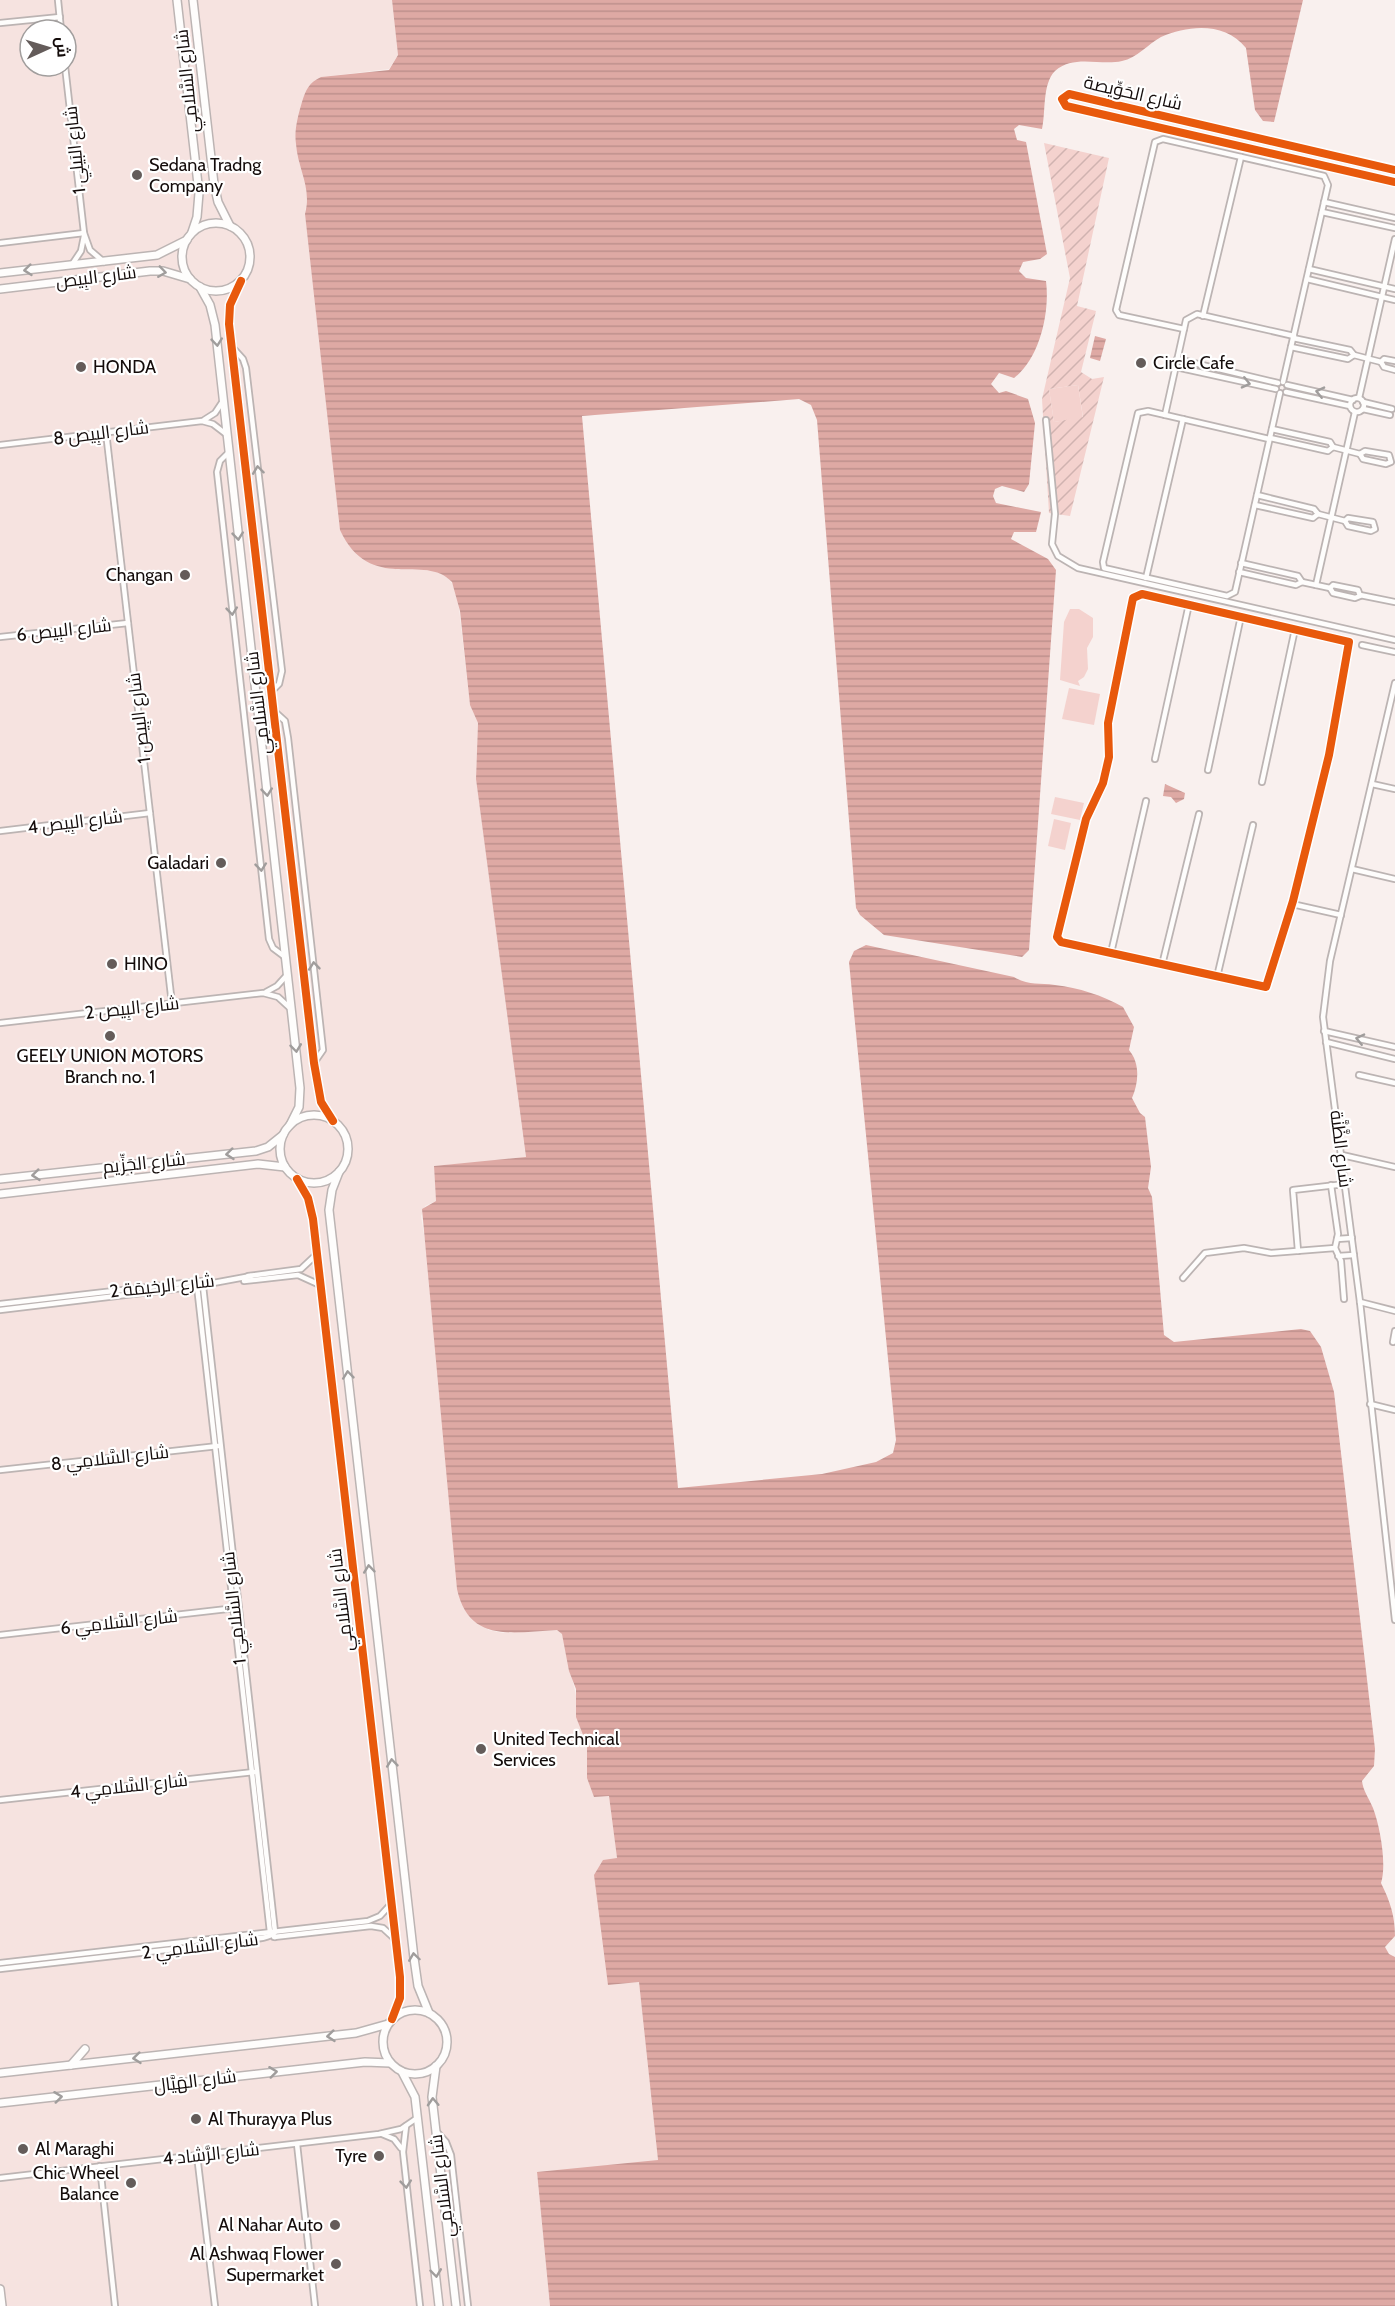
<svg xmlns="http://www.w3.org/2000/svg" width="1395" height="2306" viewBox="0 0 1395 2306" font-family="Cabin,Cairo,sans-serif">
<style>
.built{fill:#f6e3e0;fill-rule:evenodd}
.park{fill:#f4d2ce}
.garden{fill:url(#garden-furrows);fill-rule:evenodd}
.water{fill:url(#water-rules)}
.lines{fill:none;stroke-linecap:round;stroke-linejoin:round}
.street-casing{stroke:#bcb4b3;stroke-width:8}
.secondary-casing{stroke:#bcb4b3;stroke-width:10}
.street{stroke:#fefdfc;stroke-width:4.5}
.secondary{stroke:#fefdfc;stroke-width:7}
.cycleway-casing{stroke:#fff;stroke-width:11}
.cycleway{stroke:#e8590c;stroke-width:8}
.oneway{stroke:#a09d9c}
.poi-dot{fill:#645c5a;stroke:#fff;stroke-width:2}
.labels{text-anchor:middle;stroke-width:4.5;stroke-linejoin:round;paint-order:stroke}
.street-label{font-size:18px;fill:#140c0b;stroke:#fff}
.poi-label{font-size:18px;fill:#140c0b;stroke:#fff;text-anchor:start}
</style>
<defs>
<pattern id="garden-furrows" width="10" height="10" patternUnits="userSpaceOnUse" patternTransform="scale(1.5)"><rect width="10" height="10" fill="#f4d2ce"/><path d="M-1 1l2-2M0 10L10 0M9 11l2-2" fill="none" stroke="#d0b3b0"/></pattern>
<pattern id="water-rules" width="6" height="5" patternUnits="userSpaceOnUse" patternTransform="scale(1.5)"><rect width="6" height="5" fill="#dea9a4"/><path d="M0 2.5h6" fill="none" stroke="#be908c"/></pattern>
</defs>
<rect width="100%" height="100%" fill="#f9f0ee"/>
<path class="built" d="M0,0H392L398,55L389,69L321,77L299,162L308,190L305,214L318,328L352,549L372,563L438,572L447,576L457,591L470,705L478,723L476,779L526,1158L434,1166L436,1201L425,1206L421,1216L488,1630L503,1633L557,1630L562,1633L587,1745L594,1797L609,1795L617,1859L608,1985L639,1982L658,2161L537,2173L550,2306H0ZM30,30H66V66H30Z"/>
<g class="park">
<polygon points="1078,385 1083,418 1054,422 1049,389"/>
<polygon points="1070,609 1079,609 1093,618 1093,637 1087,648 1088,669 1084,677 1078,681 1080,686 1060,680 1064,622"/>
<polygon points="1069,688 1100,694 1094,725 1062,719"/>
<polygon points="1055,797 1084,803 1080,820 1051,814"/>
<polygon points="1054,819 1071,823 1065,850 1048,846"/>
</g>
<path class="garden" d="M1044,143L1109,158L1077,306L1096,311L1081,372L1092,379L1104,377L1070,516L1049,513L1042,399L1070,278ZM1078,385L1083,417L1054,422L1049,389Z"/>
<g class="water">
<path d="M392,0H1303L1274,122L1263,121L1255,110L1246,48C1225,22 1189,25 1161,37C1148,44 1137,58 1122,61C1100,66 1074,54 1055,71C1042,84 1046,112 1042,129L1019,125L1014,129L1017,140L1026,142L1047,254L1040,259L1023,262L1019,271L1026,278L1046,281C1050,312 1040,358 1014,378L999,373L991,384L999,393L1006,391L1028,399L1035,423L1029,484L1024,492L1002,486L995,489L993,496L996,503L1041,512L1036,532H1014L1011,539L1048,559L1056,570L1029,950L1022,957L884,935L860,915L856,908L817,420L811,405L799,399L582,416L678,1488L822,1474L876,1462L893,1453L896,1440L849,962L854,951L866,945L1014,977C1029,986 1039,982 1055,985C1079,988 1102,995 1123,1007L1134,1027L1129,1050C1140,1063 1139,1082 1132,1098L1140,1113L1145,1117L1151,1167L1148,1188L1152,1197L1164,1335L1174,1342L1301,1329L1310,1331L1321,1347L1334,1392L1375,1749L1374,1766L1362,1781C1363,1791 1369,1798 1373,1808C1380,1826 1387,1865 1381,1883C1390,1901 1395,1916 1395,1936L1385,1947L1389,1954L1395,1957V2306H550L537,2172L658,2160L639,1982L608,1985L594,1875L603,1860L617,1858L609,1796L594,1797L587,1778V1745L576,1717V1689L569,1671L562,1634L557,1630C514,1632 469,1644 457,1589L422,1209L436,1201L434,1166L526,1157L476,779L478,723L470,705L460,611L452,582C425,552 370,595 340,530L305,214C312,187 298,170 296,144C294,130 298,116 302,102C306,89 309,83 321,77L389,70L398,55Z"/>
<polygon points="1095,336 1106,339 1100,361 1090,358"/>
<polygon points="1165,784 1185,793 1184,799 1176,803 1171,797 1163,796"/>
</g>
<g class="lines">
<g class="street-casing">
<g id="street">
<polyline points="58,0 61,30"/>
<polyline points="0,23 60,17"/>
<polyline points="65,66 84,233 90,250 104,262"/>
<polyline points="1395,170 1069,94 1062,99 1066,106 1395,182"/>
<polyline points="1324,202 1395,218"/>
<polyline points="1322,212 1395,228"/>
<polyline points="0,243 84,233"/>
<polyline points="73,263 81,251 84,236"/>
<polyline points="1309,269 1395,289"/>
<polyline points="1307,279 1395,300"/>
<polyline points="1203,316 1241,157"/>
<polyline points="1184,329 1119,315 1116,310 1155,142 1163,139 1324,176 1328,185 1283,382"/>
<polyline points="1291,347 1348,359 1354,355 1350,350 1293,338"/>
<polyline points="233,348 243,359 246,368 282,671 279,684 271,692"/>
<polyline points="1354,355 1381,362"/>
<polyline points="1177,359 1278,383"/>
<polyline points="1395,361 1384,359 1381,362 1384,367 1395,370"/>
<polyline points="1176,367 1276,389"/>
<polyline points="1287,385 1353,400"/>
<polyline points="1286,392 1350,406"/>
<polyline points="1359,398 1395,239"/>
<circle cx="1357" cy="405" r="7"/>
<polyline points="1363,402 1392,409"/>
<polyline points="1363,409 1390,415"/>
<polyline points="1165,415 1186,320 1197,314 1294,336"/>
<polyline points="204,420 215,413 223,401"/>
<polyline points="1046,420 1055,514 1052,544 1058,556 1078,568 1395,640"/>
<polyline points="106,432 172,1004"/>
<polyline points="1270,438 1328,451 1333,447 1330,442 1272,429"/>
<polyline points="1269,439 1148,411 1138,413 1103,562 1104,568 1227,596 1235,592 1280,393"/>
<polyline points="0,445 202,421 213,424 226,434"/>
<polyline points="1333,447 1360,454"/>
<polygon points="1365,451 1389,455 1391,462 1386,464 1363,459 1360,454"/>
<polyline points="229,452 220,461 217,472 269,939 273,948 285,957"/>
<polyline points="1255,505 1313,518 1318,514 1314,509 1257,495"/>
<polyline points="1318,514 1345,521"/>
<polygon points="1348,518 1373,522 1375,529 1371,531 1348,526 1345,521"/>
<polyline points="1239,572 1296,585 1302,582 1298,576 1241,563"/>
<polyline points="1146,578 1183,419"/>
<polyline points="1302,582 1330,588"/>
<polyline points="1316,585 1355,412"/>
<polygon points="1333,585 1358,590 1360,596 1355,598 1333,593 1330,588"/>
<polygon points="1142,594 1349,642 1329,755 1293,901 1266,987 1061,942 1057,937 1086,819 1103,783 1109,757 1108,723 1133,598"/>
<polyline points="1360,595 1395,602"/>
<polyline points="0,637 128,623"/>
<polyline points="1362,645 1395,652"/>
<polyline points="1395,683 1330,961 1323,1017 1360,1302 1395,1620"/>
<polyline points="274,711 285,721 288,738 323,1050 314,1063"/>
<polyline points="1155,759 1189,604"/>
<polyline points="1208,770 1241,616"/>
<polyline points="1262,782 1295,629"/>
<polyline points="1372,784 1395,789"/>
<polyline points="0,831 150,813"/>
<polyline points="1352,869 1395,879"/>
<polyline points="1292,904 1341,915"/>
<polyline points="1111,953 1146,801"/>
<polyline points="1162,965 1199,814"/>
<polyline points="1217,977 1253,825"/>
<polyline points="266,992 277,986 287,975"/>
<polyline points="0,1023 263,993 278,997 290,1008"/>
<polyline points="1324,1031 1395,1047"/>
<polyline points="1326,1042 1395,1059"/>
<polyline points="1359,1075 1395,1083"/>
<polyline points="1342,1155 1395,1167"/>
<polyline points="1331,1185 1338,1234 1335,1248 1341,1261 1344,1299"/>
<polyline points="1337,1239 1352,1238"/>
<polyline points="1298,1251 1293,1190 1345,1184"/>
<polyline points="1338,1256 1354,1255"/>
<polyline points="248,1276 301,1269 317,1254"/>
<polyline points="251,1276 197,1286 270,1932 275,1937"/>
<polyline points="1183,1278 1205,1253 1244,1248 1271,1253 1335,1248"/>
<path d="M198,1281L203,1286L275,1932C265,1943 238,1936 224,1943"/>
<polyline points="244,1281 298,1275 320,1285"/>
<polyline points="1360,1302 1395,1311"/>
<polyline points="0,1304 201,1281"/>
<polyline points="0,1310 200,1286"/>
<polyline points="1393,1342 1395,1331"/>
<polyline points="1370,1404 1395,1410"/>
<polyline points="0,1470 218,1446"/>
<polyline points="0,1635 236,1608"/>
<polyline points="0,1800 254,1772"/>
<polyline points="274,1937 371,1926 383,1928 395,1939"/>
<polyline points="0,1963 368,1921 380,1916 391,1904"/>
<polyline points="0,1969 227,1943"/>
<polyline points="406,2126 403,2152 420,2306"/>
<polyline points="436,2131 446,2142 451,2155 468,2306"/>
<polyline points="382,2134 394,2139 401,2148"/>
<polyline points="297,2144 315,2306"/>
<polyline points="197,2155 215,2306"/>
<polyline points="100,2166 115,2306"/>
<polyline points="0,2178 379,2134 401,2129 417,2118"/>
</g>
</g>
<g class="secondary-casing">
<g id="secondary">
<polyline points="177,0 199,193 197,217 192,232"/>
<polyline points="193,0 214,184 218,202 230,226"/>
<circle cx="216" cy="257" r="34"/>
<polyline points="0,273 157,255 187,240"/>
<polyline points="241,281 230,305 229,324 314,1063 321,1102 333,1121"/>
<polyline points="200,287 210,305 215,325 300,1088 299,1107 290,1125"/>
<polyline points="0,289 150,271 163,271 190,279"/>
<circle cx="314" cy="1149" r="34"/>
<polyline points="339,1172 332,1190 329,1210 414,1958 418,1986 429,2013"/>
<polyline points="0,1179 256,1151 268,1147 283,1135"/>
<polyline points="297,1179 308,1198 313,1219 400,1977 400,1998 392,2019"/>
<polyline points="0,1194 258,1164 285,1167"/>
<circle cx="415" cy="2042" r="32"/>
<polyline points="71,2065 85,2049"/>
<polyline points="436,2066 432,2097 456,2306"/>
<polyline points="402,2072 415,2097 439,2306"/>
<polyline points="0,2073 356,2033 388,2024"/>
<polyline points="0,2103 365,2062 390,2063"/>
<polyline points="0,2289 2,2306"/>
</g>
</g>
<use href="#street" class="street"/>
<use href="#secondary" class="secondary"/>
<g class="cycleway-casing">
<g id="cycleway">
<polyline points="1395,170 1069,94 1062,99 1066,106 1395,182"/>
<polyline points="241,281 230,305 229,324 314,1063 321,1102 333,1121"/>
<polygon points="1142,594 1349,642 1329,755 1293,901 1266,987 1061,942 1057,937 1086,819 1103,783 1109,757 1108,723 1133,598"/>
<polyline points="297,1179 308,1198 313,1219 400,1977 400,1998 392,2019"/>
</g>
</g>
<use href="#cycleway" class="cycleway"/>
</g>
<defs><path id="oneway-chevron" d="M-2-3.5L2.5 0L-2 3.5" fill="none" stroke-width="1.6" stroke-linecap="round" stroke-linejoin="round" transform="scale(1.5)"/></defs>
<g class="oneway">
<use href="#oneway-chevron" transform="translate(28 270) rotate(174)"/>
<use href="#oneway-chevron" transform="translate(162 272) rotate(8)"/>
<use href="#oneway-chevron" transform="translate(217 342) rotate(84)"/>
<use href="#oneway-chevron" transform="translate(1246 383) rotate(13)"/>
<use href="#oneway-chevron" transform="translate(1320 392) rotate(-167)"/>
<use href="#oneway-chevron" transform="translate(258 470) rotate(-97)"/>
<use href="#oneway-chevron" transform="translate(238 536) rotate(84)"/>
<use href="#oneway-chevron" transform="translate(232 611) rotate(84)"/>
<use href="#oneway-chevron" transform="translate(267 792) rotate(84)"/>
<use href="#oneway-chevron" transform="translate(261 867) rotate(84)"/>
<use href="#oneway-chevron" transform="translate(314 966) rotate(-96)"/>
<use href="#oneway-chevron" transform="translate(1360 1039) rotate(-167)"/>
<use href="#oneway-chevron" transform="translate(296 1048) rotate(83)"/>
<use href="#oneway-chevron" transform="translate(230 1154) rotate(174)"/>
<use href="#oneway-chevron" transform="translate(36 1175) rotate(174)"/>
<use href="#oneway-chevron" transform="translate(348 1375) rotate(-96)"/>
<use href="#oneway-chevron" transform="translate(369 1569) rotate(-96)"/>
<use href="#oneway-chevron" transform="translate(392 1763) rotate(-96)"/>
<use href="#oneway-chevron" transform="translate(414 1957) rotate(-98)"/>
<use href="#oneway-chevron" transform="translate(331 2036) rotate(174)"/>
<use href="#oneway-chevron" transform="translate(137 2058) rotate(174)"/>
<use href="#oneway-chevron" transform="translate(273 2072) rotate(-7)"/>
<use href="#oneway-chevron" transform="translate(58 2097) rotate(-7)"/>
<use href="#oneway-chevron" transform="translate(433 2102) rotate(-93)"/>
<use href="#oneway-chevron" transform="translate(406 2184) rotate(84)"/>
<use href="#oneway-chevron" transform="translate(436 2273) rotate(83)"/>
</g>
<g class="poi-dot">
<circle cx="137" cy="175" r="6"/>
<circle cx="1141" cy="363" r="6"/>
<circle cx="81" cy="367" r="6"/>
<circle cx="185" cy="575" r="6"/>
<circle cx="221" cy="863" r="6"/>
<circle cx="112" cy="964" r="6"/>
<circle cx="110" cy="1036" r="6"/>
<circle cx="481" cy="1749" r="6"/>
<circle cx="196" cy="2119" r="6"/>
<circle cx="23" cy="2149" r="6"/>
<circle cx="379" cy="2156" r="6"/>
<circle cx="131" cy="2183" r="6"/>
<circle cx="335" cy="2225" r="6"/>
<circle cx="336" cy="2264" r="6"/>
</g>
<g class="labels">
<g class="street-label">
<text transform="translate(187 81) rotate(-96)" y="6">شارع السَّلامِي</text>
<text transform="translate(1133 93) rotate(13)" y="6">شارع الحَوِّيصة</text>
<text transform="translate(75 150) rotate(-96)" y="6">شارع البَيلِي 1</text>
<text transform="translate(96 277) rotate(-7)" y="6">شارع البِيص</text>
<text transform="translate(101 433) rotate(-7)" y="6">شارع البِيص 8</text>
<text transform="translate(64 630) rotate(-6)" y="6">شارع البِيص 6</text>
<text transform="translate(258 703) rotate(-97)" y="6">شارع السَّلامِي</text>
<text transform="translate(139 718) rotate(-97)" y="6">شارع البِيص 1</text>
<text transform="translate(75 822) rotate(-7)" y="6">شارع البِيص 4</text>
<text transform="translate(132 1008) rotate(-6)" y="6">شارع البِيص 2</text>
<text transform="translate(1341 1149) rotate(83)" y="6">شارع الظَّنَّة</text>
<text transform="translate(144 1163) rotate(-6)" y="6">شارع الجَزِّيم</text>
<text transform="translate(162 1286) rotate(-6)" y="6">شارع الرخيمَة 2</text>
<text transform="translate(110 1458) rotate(-6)" y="6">شارع السَّلامِي 8</text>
<text transform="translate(341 1600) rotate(-97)" y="6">شارع السَّلامِي</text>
<text transform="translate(234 1608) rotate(-96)" y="6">شارع السَّلامِي 1</text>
<text transform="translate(119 1622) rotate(-6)" y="6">شارع السَّلامِي 6</text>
<text transform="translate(129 1786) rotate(-6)" y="6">شارع السَّلامِي 4</text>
<text transform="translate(200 1946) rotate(-7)" y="6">شارع السَّلامِي 2</text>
<text transform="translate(195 2081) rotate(-7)" y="6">شارع الهَيَّال</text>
<text transform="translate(211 2154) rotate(-6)" y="6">شارع الرَّشاد 4</text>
<text transform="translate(442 2186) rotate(-97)" y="6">شارع السَّلامِي</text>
</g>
<g class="poi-label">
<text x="149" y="171">Sedana Tradng<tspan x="149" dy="21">Company</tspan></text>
<text x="1153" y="369">Circle Cafe</text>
<text x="93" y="373">HONDA</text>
<text x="173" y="581" text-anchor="end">Changan</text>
<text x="209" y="869" text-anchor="end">Galadari</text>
<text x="124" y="970">HINO</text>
<text x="110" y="1062" text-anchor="middle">GEELY UNION MOTORS<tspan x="110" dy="21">Branch no. 1</tspan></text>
<text x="493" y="1745">United Technical<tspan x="493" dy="21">Services</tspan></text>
<text x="208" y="2125">Al Thurayya Plus</text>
<text x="35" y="2155">Al Maraghi</text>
<text x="367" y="2162" text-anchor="end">Tyre</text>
<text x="119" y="2179" text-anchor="end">Chic Wheel<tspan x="119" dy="21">Balance</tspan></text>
<text x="323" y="2231" text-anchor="end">Al Nahar Auto</text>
<text x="324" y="2260" text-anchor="end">Al Ashwaq Flower<tspan x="324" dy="21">Supermarket</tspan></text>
</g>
</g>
<g transform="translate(48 48) rotate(86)"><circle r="28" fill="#ffffff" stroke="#a19e9d" stroke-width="1.5"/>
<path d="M0-4.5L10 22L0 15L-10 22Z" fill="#645c5a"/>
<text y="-9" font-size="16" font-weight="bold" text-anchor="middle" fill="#140c0b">ش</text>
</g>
</svg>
